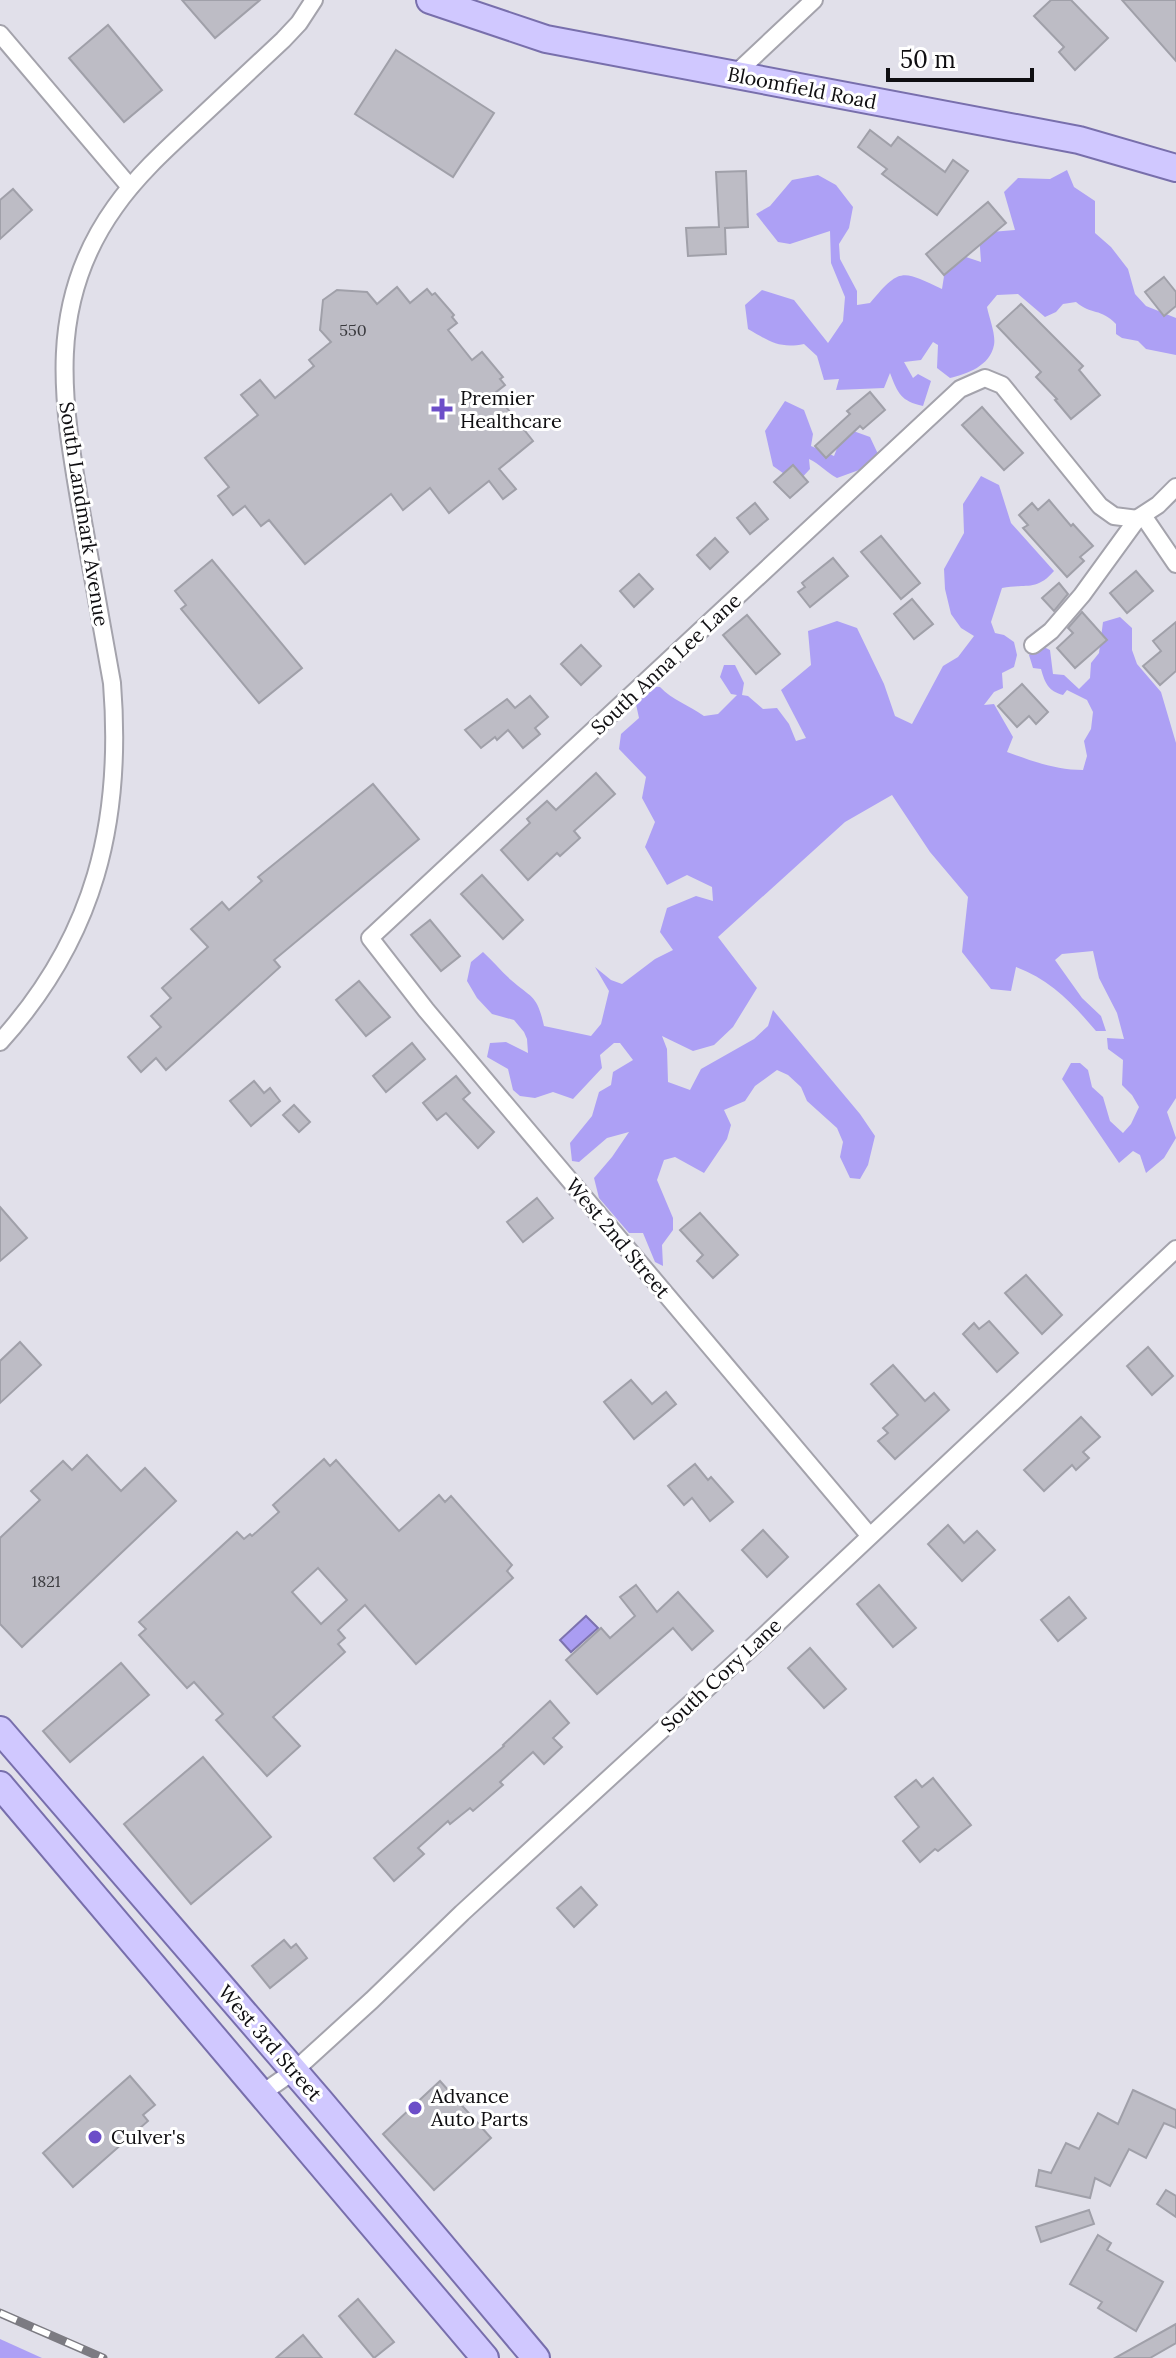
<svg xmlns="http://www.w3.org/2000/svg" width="1176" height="2358" viewBox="0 0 1176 2358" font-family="Lora,serif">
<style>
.forest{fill:#ada0f5}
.water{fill:#aa9df2;stroke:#7c72ae;stroke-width:2}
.building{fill:#bdbcc5;stroke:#a0a0a9;stroke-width:2;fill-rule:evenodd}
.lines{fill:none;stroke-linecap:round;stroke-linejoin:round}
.minor-casing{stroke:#a4a3ac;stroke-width:20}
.primary-casing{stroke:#786fac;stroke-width:30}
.minor{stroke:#fff;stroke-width:16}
.primary{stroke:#d0c8ff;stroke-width:26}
.rail-casing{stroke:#7c7b82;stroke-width:9}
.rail{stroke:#fff;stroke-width:6;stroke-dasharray:18;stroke-linecap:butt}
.poi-dot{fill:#6c4ec8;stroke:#fff;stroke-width:3}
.labels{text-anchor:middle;stroke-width:6;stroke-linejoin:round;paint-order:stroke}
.number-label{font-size:16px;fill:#3a3a3e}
.street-label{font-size:20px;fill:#0f0e11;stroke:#fff}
.poi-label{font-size:20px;fill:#0f0e11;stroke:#fff;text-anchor:start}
</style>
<rect width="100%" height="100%" fill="#e1e0ea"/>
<g class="forest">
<path d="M1067,170L1074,187L1095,201V233L1111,247L1128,269L1135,294L1146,306L1176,318V355L1146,349L1138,341L1122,338L1116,334V324C1101,308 1091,315 1076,302L1063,304L1056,312L1045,317L1018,294L997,295L987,307C989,318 996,334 994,345C990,366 967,374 950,378L937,368L938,345L933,342L921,360L904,362L913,378L918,374L931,381L923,406C901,401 898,394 890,373L884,388L836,390L839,379L824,380L817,356L804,344C779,349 769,341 748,329L745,305L762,290L794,300L828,343L843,321L845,297L831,263L830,231L790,244L778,242L756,214L770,206L792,180L818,175L836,185L853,207L849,228L839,244L840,259L857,291V305L870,303C900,267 902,270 942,289L948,251L981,262L979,233L1015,230L1004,192L1018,178L1050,179Z"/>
<path d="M785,401L804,410L813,434L811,446L834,456L845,428L870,437L878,454L859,470L837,478C826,472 820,464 809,459L810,469L797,483L773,466L765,431Z"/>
<path d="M981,476L999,485L1011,523L1054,571C1036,592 1025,583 1002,588L991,622L995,633L1004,635L1014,642L1017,655L1014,667L1002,673L1003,688L994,692L984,705L994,704L1013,737L1007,752C1032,761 1056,770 1083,770L1087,756L1084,741L1091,729L1093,712L1087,700L1067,690L1063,695C1048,691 1045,683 1041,669L1033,668L1029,655L1035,648L1044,647L1050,650L1053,674L1064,675L1079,689L1090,678L1091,663L1099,653L1103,622L1120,617L1132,628V650L1137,664L1161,692L1176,743V1098L1167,1112L1176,1138L1164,1158L1146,1173L1140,1155L1133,1151L1119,1163L1062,1079L1071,1063H1080L1088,1070L1092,1087L1103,1097L1110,1121L1123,1133L1131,1124L1139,1107L1132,1095L1122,1085L1123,1060L1108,1049L1107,1038L1124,1039L1117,1013L1099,978L1093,951L1062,954L1055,960L1082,998L1101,1016L1106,1031H1096C1073,1004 1051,980 1016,967L1011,991L991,989L962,952L968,897L930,852L892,795L845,822L718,937L757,988L733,1027L714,1045L693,1051L662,1036L667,1049L668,1082L690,1090L701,1069L754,1039L768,1026L773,1010L860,1114L875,1136L868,1165L860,1179L850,1178L840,1157L843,1142L837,1128L807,1101L801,1087L788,1075L777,1070L755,1086L745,1101L724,1110L731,1125L727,1139L704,1173L675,1157L664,1160L657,1180L673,1218V1230L662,1245L663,1266L655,1262L643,1233H629L599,1198L594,1178L612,1157L629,1132L607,1138L579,1162L572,1161L570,1143L592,1116L599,1092L611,1085L613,1072L633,1060L620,1043H614L600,1055L602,1068L573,1099L553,1092L535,1098L520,1096L513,1090L508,1069L487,1057L490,1043L506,1042L528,1053L527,1039L524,1032L514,1020L492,1014L477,998L467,981L471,962L483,952C493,961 501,971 511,980C533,999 537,995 544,1026L591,1036L601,1024L609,991L595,967L611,980L622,984L655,959L673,950L660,932L667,908L696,896L713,901L712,887L687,875L667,885L645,847L655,822L642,798L646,777L619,749L621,734L639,718L632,686L660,687C672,700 689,705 704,716L718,714L737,695L731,694L720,677L724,665H735L744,683L742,695L748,696L763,709L777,708L789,724L796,741L806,738L781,690L811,665L808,631L837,621L857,628L884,684L895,716L912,724L943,666L958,657L974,636L961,628L951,614L945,589L944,569L964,533L963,504Z"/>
<polygon points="0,2339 42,2358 0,2358"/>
</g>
<polygon class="water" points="586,1616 598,1628 571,1652 560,1640"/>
<g class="building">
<polygon points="182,0 260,0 215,38"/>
<polygon points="1051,0 1071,0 1108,38 1075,70 1059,52 1064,47 1034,16"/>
<polygon points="1122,0 1176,0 1176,61"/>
<polygon points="108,25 162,90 124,122 69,58"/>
<polygon points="396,50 494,113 453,177 355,114"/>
<polygon points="870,130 891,146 898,137 945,172 953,160 968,171 937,215 882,174 887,169 858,147"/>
<polygon points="746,171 748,227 725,228 726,254 688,256 686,228 719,227 716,172"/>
<polygon points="13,189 32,210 0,239 0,200"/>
<polygon points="988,202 1006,223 944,275 926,254"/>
<polygon points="1164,277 1176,292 1176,306 1164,316 1145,292"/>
<polygon points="397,287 410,303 427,289 432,295 435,293 454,315 452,317 457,323 448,330 472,360 482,352 503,377 500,379 505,385 495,393 533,441 499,469 516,489 503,499 489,481 449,513 430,488 403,510 391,494 305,564 269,520 261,526 245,506 233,515 218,496 229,487 205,458 258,415 241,395 260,380 275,398 314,366 309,360 331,342 320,330 323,300 337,290 367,292 377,304"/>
<polygon points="1021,304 1083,366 1079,370 1100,395 1071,419 1055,400 1057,399 1036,377 1041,372 997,326"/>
<polygon points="870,392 885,410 863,429 860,426 826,458 815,446 850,414 847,411"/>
<polygon points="982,407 1023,453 1004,470 962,425"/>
<polygon points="793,465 808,482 790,498 774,482"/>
<polygon points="1049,500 1071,526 1073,524 1093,546 1080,557 1084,561 1067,577 1023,528 1028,525 1019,515 1032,503 1038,510"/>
<polygon points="755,503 768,519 750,534 737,518"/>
<polygon points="881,536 920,583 901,599 861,552"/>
<polygon points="715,538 728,552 710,569 697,555"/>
<polygon points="833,558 848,576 810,607 798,592 805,587 802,583"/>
<polygon points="212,560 302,668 259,703 181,609 186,605 175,591"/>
<polygon points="1136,571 1153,591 1127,613 1110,593"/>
<polygon points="639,574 653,589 634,607 620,591"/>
<polygon points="1059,583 1068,594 1054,611 1042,598"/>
<polygon points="912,599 933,624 914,639 894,614"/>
<polygon points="1082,612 1107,640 1075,668 1057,648 1073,633 1068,628"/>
<polygon points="747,615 780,654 756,674 723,635"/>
<polygon points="1176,622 1176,671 1160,685 1143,666 1161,651 1153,641"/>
<polygon points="581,645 601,666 581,685 561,664"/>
<polygon points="1022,684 1048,712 1036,724 1029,716 1017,727 998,706"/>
<polygon points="530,696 548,717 535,728 540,734 523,748 508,730 497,740 495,737 481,748 465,730 507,699 515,708"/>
<polygon points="596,773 615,794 574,831 580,838 560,856 557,853 528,880 501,850 530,823 527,819 547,801 556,810"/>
<polygon points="373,784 419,839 274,960 280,967 166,1070 156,1058 141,1072 128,1057 161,1027 151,1016 171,998 162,988 208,947 191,929 222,902 229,910 262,881 258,877"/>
<polygon points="482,875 523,920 503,939 461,894"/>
<polygon points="430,920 460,956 441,971 411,935"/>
<polygon points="359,981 390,1017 366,1036 336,1000"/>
<polygon points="412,1043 425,1059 386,1092 373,1076"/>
<polygon points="456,1076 470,1093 463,1099 494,1132 478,1148 446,1113 437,1120 423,1103"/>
<polygon points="254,1081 264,1093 270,1088 280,1101 251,1126 230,1101"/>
<polygon points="294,1105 310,1122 299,1132 283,1115"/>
<polygon points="537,1198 553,1218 523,1242 507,1222"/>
<polygon points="0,1207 27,1238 0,1261"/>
<polygon points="700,1213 738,1255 713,1278 697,1261 703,1255 680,1230"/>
<polygon points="1026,1275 1062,1315 1042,1334 1005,1293"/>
<polygon points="989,1321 1018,1353 997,1372 963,1334 974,1323 979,1329"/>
<polygon points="20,1342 41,1365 0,1403 0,1361"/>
<polygon points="1148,1347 1173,1376 1152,1395 1127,1366"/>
<polygon points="893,1365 925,1401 934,1393 949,1410 895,1459 878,1441 888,1433 883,1428 898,1415 871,1384"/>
<polygon points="631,1380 652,1404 666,1392 676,1404 634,1439 604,1402"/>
<polygon points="1081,1417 1100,1437 1083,1452 1089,1458 1076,1470 1072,1465 1044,1491 1024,1470"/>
<polygon points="87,1455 121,1491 145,1468 176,1501 22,1647 0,1624 0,1538 40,1500 31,1491 63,1461 72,1470"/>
<path d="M324,1459L330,1466L336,1460L399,1531L439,1495L445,1502L451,1496L512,1565L507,1571L513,1578L416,1664L365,1605L338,1630L345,1638L338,1644L345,1652L273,1717L300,1746L267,1776L216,1720L223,1714L194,1682L187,1688L139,1635L146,1629L139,1622L237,1532L244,1539L250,1534L252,1536L279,1512L273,1505ZM318,1568L347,1600L321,1624L292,1592Z"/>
<polygon points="695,1464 708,1480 711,1477 733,1502 710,1521 692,1498 684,1505 668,1486"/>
<polygon points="948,1525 964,1543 977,1531 995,1550 962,1581 928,1544"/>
<polygon points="763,1530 788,1557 767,1577 742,1550"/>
<polygon points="636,1585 657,1612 678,1592 713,1631 692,1650 673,1628 597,1694 566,1660 601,1628 610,1638 635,1616 620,1597"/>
<polygon points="879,1585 916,1628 893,1647 857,1604"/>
<polygon points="1069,1597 1086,1618 1058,1641 1041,1620"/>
<polygon points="810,1648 846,1689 824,1708 788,1668"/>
<polygon points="121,1663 149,1695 70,1762 43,1731"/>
<polygon points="550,1701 569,1723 553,1738 562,1747 544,1764 533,1752 500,1782 503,1785 473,1811 470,1808 450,1824 448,1821 418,1848 424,1854 394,1881 374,1858 504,1746 503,1745"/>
<polygon points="203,1757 271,1837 191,1904 124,1824"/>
<polygon points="933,1778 971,1825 938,1851 935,1849 920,1862 903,1841 919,1827 895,1797 916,1780 922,1787"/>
<polygon points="581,1887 597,1905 574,1927 557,1908"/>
<polygon points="284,1940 291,1948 296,1944 307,1958 270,1988 252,1966"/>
<polygon points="130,2076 155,2105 143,2115 148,2121 73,2187 43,2153"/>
<polygon points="440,2081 491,2138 434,2190 383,2134"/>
<polygon points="1133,2090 1176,2110 1176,2128 1164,2123 1146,2158 1129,2149 1110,2186 1095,2178 1090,2198 1036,2186 1039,2170 1051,2173 1066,2143 1079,2149 1098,2113 1118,2124"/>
<polygon points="1166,2190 1176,2196 1176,2217 1157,2204"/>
<polygon points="1089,2210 1094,2224 1041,2242 1036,2227"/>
<polygon points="1098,2235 1111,2243 1107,2250 1163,2282 1136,2331 1098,2308 1102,2302 1070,2284"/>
<polygon points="358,2299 394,2342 374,2358 339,2316"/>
<polygon points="1176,2324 1176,2343 1150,2358 1115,2358"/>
<polygon points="303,2335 322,2358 276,2358"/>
</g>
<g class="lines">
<g class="minor-casing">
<g id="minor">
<polyline points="0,34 130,187"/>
<polyline points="733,76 814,0"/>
<polyline points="1033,645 1051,631 1082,595 1138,518 1158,505 1176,487"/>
<path d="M0,1042C95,937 123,822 112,683C102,628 92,572 82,516C63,405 44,306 115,207C136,177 163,152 190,127C221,98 252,69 283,40L299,23L314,0"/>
<polyline points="869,1535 426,1010 370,938 960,389 985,378 1002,385 1100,506 1114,516 1146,520 1176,564"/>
<polyline points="261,2094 294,2071 372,2000 462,1913 750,1649 1176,1249"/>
</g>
</g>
<g class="primary-casing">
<g id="primary">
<polyline points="430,0 546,39 1079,140 1176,168"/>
<polyline points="0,1730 320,2101 536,2358"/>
<polyline points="0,1785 485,2358"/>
</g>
</g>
<use href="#minor" class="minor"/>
<use href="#primary" class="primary"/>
<g class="rail-casing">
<polyline id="rail" points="0,2313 103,2358"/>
</g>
<use href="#rail" class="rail"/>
</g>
<g class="poi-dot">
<path d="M438 397h8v8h8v8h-8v8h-8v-8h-8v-8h8z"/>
<circle cx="415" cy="2108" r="8"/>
<circle cx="95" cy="2137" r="8"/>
</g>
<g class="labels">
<g class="number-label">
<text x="353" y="336">550</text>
<text x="46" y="1587">1821</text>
</g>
<g class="street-label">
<text transform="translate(802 88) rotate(11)" y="7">Bloomfield Road</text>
<text transform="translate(84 514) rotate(81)" y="7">South Landmark Avenue</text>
<text transform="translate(666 664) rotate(-43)" y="7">South Anna Lee Lane</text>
<text transform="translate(618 1238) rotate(50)" y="7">West 2nd Street</text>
<text transform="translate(721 1675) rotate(-43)" y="7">South Cory Lane</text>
<text transform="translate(270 2043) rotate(49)" y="7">West 3rd Street</text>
</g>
<g class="poi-label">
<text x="460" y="405">Premier<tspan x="460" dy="23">Healthcare</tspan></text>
<text x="431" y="2103">Advance<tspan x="431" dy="23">Auto Parts</tspan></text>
<text x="111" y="2144">Culver's</text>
</g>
</g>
<path d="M888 68v12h144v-12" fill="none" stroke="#0f0e11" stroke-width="4"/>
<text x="900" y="68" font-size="24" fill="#0f0e11" stroke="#ffffff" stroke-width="6" paint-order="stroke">50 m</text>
</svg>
